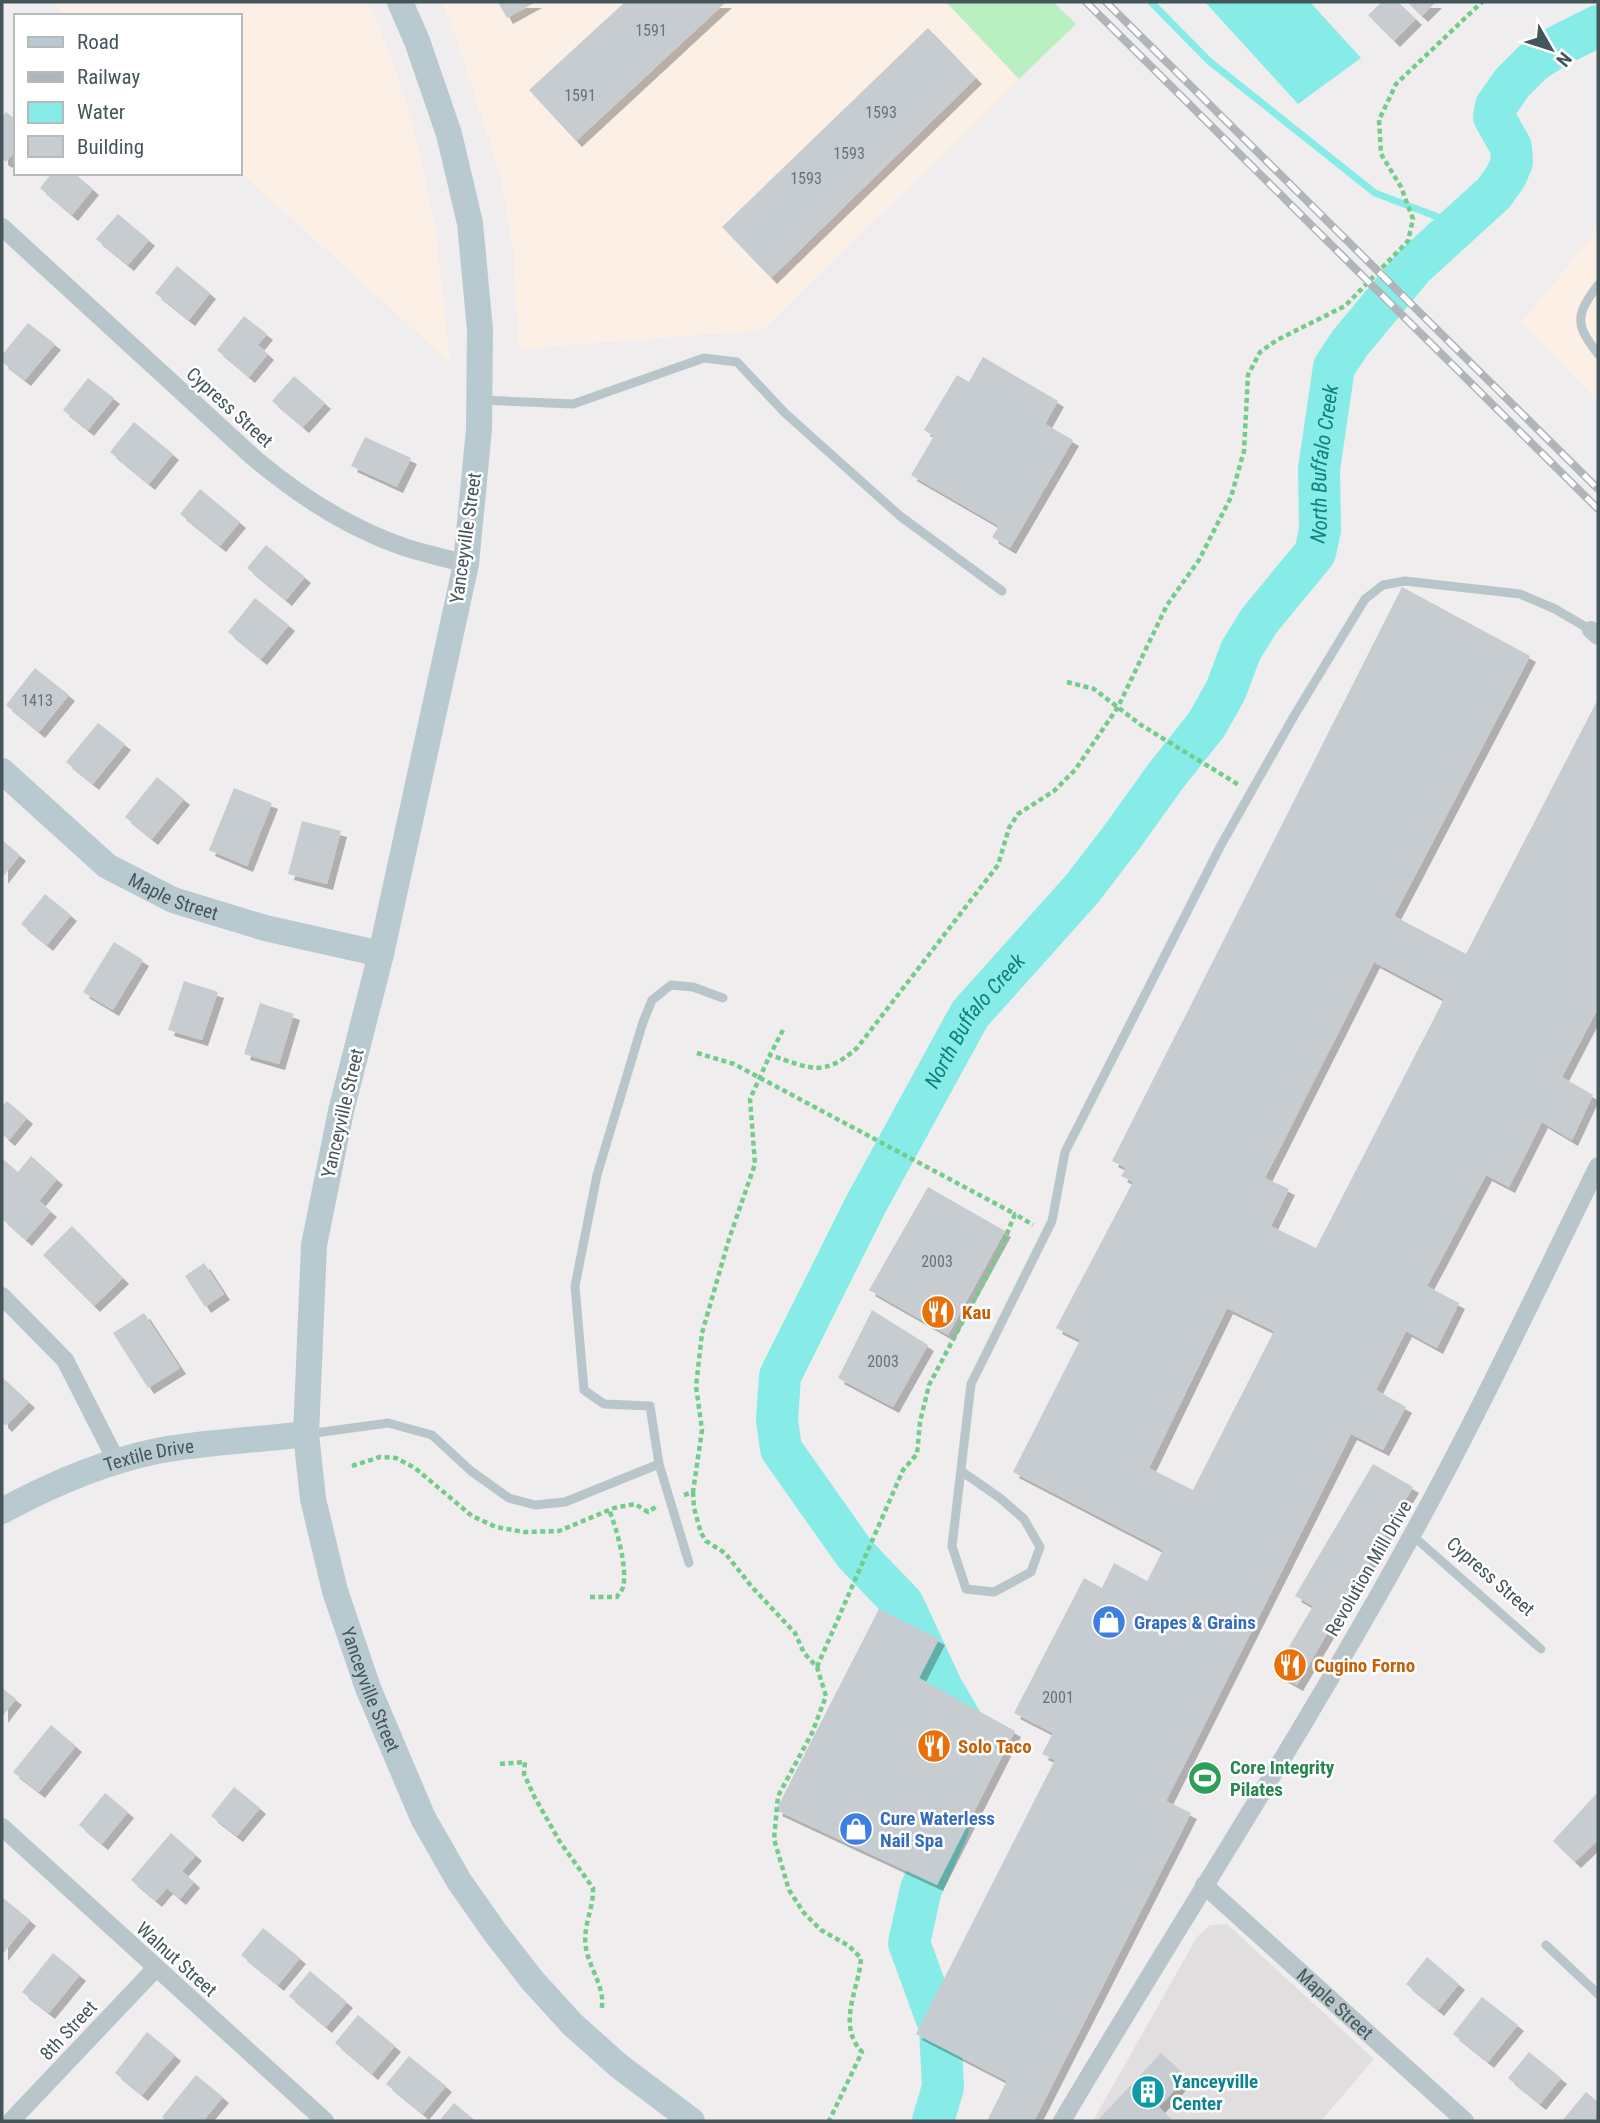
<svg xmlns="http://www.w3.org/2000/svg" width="1600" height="2123" viewBox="0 0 1600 2123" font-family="'Roboto Condensed',sans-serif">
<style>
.commercial{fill:#fcefe5}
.education{fill:#e1dee0}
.green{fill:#baefc1}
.water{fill:#87ece7}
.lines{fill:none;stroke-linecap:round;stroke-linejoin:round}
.stream{stroke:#87ece7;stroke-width:7}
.river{stroke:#87ece7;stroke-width:42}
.building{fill:#c7ccd0;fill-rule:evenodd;filter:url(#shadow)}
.path{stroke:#73cc89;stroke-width:4.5;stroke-dasharray:5 3.5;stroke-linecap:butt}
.lane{stroke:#b8c6cb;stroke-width:9}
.street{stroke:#b8c6cb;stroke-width:18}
.secondary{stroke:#b8cad0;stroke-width:26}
.rail-casing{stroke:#afb5b8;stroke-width:8}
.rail{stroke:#fff;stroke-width:5;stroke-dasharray:16;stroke-linecap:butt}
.labels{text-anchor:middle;stroke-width:5;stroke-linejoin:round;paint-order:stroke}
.number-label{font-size:16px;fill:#667478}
.street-label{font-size:19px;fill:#45565b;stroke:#fff}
.food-label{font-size:19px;font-weight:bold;fill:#c56008;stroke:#fff;text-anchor:start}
.shop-label{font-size:19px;font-weight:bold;fill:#366cbe;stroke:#fff;text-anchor:start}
.leisure-label{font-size:19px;font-weight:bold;fill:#27864d;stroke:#fff;text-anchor:start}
.culture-label{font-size:19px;font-weight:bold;fill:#0d838f;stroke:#fff;text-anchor:start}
.water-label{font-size:21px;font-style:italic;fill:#0d827c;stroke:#fff}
</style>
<defs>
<filter id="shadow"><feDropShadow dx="6" dy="6" stdDeviation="0" flood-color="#0004"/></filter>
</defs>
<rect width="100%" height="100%" fill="#f0edee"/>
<g class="commercial">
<polygon points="51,2 367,2 381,31 410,111 435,224 450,362 240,172 240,16 67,16"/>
<polygon points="441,2 946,2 1019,79 763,330 519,349 513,248 500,174 454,31"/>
<polygon points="1598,229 1598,402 1522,322"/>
</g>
<polygon class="education" points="1227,1924 1374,2059 1321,2121 1093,2121 1197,1937 1210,1925"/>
<polygon class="green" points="946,2 1053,2 1076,24 1019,79"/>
<polygon class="water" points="1205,2 1310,2 1361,58 1298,104"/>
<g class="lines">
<polyline class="stream" points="1151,2 1209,61 1375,193 1459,225"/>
<g class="river">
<path id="s1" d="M973,1741L942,1688L903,1604L855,1554L781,1449L777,1420L780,1376L866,1204L970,1014L1082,889L1122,837L1165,777L1207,724L1226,690L1241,650L1259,621L1315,553L1320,530L1319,469L1334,367L1350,343L1413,267L1494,193L1506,176L1512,162L1511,147L1494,117L1496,106L1512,83L1533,62L1556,47L1598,26"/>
<polyline points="933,2121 943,2087 940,2028 909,1943 921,1889 948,1828"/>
</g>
</g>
<g class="building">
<polygon points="498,2 536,2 507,18"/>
<polygon points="625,2 726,2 576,141 529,90"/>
<polygon points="1382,2 1398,2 1416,19 1394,41 1368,15"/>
<polygon points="1407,2 1436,2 1422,16"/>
<polygon points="928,28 976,78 771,278 722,227"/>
<polygon points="6,112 16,120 16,150 6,162 2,159 2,117"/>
<polygon points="52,173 74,173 93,189 72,215 40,188"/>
<polygon points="118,214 149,240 128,265 96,239"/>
<polygon points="177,266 210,293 189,320 155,293"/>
<polygon points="244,316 267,334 258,345 268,354 249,377 217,350"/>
<polygon points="28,323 55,344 25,380 2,362 2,355"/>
<polygon points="983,357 1058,401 1045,424 1073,440 1010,548 992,537 999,526 911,475 934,436 924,430 957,375 969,382"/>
<polygon points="294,376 325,403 303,427 272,401"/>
<polygon points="88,378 114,398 88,430 63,410"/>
<polygon points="134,422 173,454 149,484 110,452"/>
<polygon points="365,437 411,458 397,487 351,466"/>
<polygon points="200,489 240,522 220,546 180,514"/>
<polygon points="266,545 305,577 286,600 247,568"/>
<path d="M1402,587L1530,656L1394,916L1466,954L1598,699V1008L1562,1077L1593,1095L1572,1140L1542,1122L1509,1187L1486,1175L1427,1286L1459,1303L1437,1348L1406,1331L1376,1390L1406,1407L1383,1450L1351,1434L1166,1801L1191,1813L1034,2121H987L1007,2081L916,2034L1055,1760L1042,1754L1053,1733L1014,1713L1084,1578L1102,1588L1114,1563L1147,1581L1163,1550L1013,1472L1080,1340L1056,1328L1133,1182L1121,1176L1126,1168L1112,1161ZM1374,962L1444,999L1316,1248L1271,1226L1289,1189L1265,1178ZM1227,1308L1274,1331L1193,1490L1149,1468Z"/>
<polygon points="255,598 289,625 261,659 228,632"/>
<polygon points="35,668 69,695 39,732 6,705"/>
<polygon points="98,723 125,744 93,784 66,762"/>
<polygon points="157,777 184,799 152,839 125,817"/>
<polygon points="234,788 272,803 247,866 209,850"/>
<polygon points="302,821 341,831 327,884 288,874"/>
<polygon points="2,840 20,855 2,878"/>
<polygon points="45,894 71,915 47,945 21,924"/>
<polygon points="114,942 143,960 113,1010 83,992"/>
<polygon points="184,981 218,992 202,1040 168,1030"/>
<polygon points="260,1003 294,1014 279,1064 244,1054"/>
<polygon points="7,1101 27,1118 9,1140 2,1134 2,1107"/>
<polygon points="31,1156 57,1179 39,1201 51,1211 26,1240 2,1219 2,1161 3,1159 18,1172"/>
<polygon points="928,1187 1005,1231 948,1335 869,1290"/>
<polygon points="72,1226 123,1278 94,1306 43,1255"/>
<polygon points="204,1263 224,1294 205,1307 185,1276"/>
<polygon points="872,1310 928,1345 893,1407 838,1378"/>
<polygon points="144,1313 180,1368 148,1388 113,1333"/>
<polygon points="2,1377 29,1402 6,1426 2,1422"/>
<polygon points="1373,1464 1413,1487 1297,1685 1274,1672 1313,1606 1295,1596"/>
<polygon points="879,1609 939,1639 919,1678 1015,1731 937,1885 776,1810"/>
<polygon points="2,1688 16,1699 2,1717"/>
<polygon points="51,1725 76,1746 39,1792 13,1772"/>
<polygon points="234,1787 260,1808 237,1836 211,1816"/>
<polygon points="1598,1792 1598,1840 1575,1862 1553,1841"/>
<polygon points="105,1793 128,1812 102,1844 79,1825"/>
<polygon points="171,1833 196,1855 182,1871 194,1882 180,1899 167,1888 156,1901 131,1880"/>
<polygon points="2,1897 30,1920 2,1955"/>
<polygon points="263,1928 300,1958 278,1985 241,1955"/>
<polygon points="53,1953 80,1975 49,2013 22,1992"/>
<polygon points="1427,1957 1459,1984 1438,2010 1406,1984"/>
<polygon points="310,1971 347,2002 326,2027 289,1996"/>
<polygon points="1482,1997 1518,2025 1488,2062 1453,2034"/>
<polygon points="358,2015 395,2046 372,2074 335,2043"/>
<polygon points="147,2032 175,2055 142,2095 115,2073"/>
<polygon points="1529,2052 1561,2078 1540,2104 1508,2078"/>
<polygon points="1161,2053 1187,2077 1159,2107 1173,2121 1097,2121"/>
<polygon points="409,2056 446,2086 423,2114 386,2084"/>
<polygon points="196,2075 223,2097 203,2121 166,2121 162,2117"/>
<polygon points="1586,2092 1598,2102 1598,2121 1562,2121"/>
<polygon points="454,2103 476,2121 439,2121"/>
</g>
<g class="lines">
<g class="path">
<polyline points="1067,682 1094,689 1141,725 1239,785"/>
<path d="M783,1030L770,1055C810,1068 823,1078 857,1048L998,865L1009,828L1018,814L1054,791L1075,770L1118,707L1167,605L1199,560L1231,497L1244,451L1248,375L1260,352L1277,340L1345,306L1408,241L1413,219L1401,187L1381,154L1379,120L1396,84L1482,2"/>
<polyline points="697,1053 734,1064 1015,1214"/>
<polyline points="352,1466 380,1457 396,1458 415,1468 472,1516 496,1527 524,1532 559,1531 614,1508 635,1504 648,1512 657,1506"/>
<path d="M693,1492L694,1508L701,1533L706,1541L725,1553L752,1587L795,1633L804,1653L817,1667L826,1696L812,1733L778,1796L774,1839L789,1890L804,1913L821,1930L849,1946L861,1958C859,1990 836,2024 862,2052L829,2121"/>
<polyline points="684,1495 693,1492 702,1430 696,1386 702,1333 729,1239 755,1164 750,1099 770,1055"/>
<path d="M590,1597H617C619,1593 622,1591 623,1587C628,1569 616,1526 609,1510"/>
<polyline points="817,1667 903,1470 917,1454 920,1422 929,1385 999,1253 1015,1214 1033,1225"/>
<path d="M500,1764L525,1762L524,1774L534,1796L560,1842L593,1888C594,1908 582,1927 586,1948C589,1968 607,1990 601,2011"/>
</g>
<g class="lane">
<path d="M1598,285C1575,316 1575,324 1598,354"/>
<polyline points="481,400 573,404 704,358 737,362 785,413 900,516 1002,591"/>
<polyline points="308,1434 388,1423 432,1435 471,1471 509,1498 535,1505 565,1502 659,1464 650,1406 604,1404 584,1390 575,1286 597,1175 643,1022 652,1000 671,985 693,987 723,998"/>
<polyline points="659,1464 689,1563"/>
<polyline points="961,1471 1000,1498 1024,1519 1040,1547 1031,1572 994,1592 966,1589 952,1546 971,1384 1052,1221 1065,1152 1221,845 1294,716 1365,599 1383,585 1405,581 1520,594 1555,609 1591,630"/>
<polyline points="1412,1535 1541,1649"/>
<polyline points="1546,1945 1598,1994"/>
</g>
<g class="street">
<path d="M2,227L253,457C299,496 350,529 407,548C426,554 446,558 466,564"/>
<polyline points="1591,630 1598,636"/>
<polyline points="2,1296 65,1360 117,1462"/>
<polyline points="2,1827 325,2121"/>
<path id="s2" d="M1204,1885L1465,2121"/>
<polyline points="11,2121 156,1968"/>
<path d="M1062,2121C1178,1925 1303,1734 1412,1535C1479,1414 1537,1289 1598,1166"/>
</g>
<g class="secondary">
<path id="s3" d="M400,2L417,41L449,134L470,223L480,330L479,429L466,564L381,954L341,1111L314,1245L306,1434L313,1499L335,1591L368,1688L423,1818L459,1881L494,1931L532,1980L572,2024L619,2066L692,2121"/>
<path id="s4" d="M2,771L107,866L173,900L265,928L381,954"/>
<path id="s5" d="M2,1511C50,1485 103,1462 157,1451C205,1442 257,1440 306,1434"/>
</g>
<g class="rail-casing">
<g id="rail">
<polyline points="1086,2 1598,509"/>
<polyline points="1106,2 1598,489"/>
</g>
</g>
<use href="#rail" class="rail"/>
</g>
<defs>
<g id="restaurant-disc" transform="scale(1.75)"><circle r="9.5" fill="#e8710a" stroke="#fff"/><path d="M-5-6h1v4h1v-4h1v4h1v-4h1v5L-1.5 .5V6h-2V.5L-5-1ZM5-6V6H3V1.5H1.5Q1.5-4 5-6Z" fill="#fff"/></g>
<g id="shop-disc" transform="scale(1.75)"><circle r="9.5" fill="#3f7fe0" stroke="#fff"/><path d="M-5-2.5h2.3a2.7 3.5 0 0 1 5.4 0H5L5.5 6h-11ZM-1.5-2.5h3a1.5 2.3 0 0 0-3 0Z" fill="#fff"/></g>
<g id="stadium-disc" transform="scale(1.75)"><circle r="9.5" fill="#2e9e5b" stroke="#fff"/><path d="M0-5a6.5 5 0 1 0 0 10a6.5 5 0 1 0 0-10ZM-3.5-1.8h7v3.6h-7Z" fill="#fff"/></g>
<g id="building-disc" transform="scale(1.75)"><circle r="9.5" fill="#0f9aa8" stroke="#fff"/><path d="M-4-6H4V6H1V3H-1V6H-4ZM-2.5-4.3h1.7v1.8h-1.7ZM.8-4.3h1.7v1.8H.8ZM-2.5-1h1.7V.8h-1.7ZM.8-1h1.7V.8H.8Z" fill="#fff"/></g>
</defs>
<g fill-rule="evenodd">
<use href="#restaurant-disc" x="938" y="1312"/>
<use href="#shop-disc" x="1109" y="1622"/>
<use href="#restaurant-disc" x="1290" y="1665"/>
<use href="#restaurant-disc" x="934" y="1746"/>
<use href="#stadium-disc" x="1205" y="1778"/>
<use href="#shop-disc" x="856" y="1829"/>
<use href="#building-disc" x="1148" y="2092"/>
</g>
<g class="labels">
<g class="number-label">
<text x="651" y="36">1591</text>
<text x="580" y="101">1591</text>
<text x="881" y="118">1593</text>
<text x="849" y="159">1593</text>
<text x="806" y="184">1593</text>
<text x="37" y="706">1413</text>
<text x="937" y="1267">2003</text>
<text x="883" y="1367">2003</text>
<text x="1058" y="1703">2001</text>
</g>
<g class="street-label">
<text transform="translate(230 407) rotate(42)" y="7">Cypress Street</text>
<text transform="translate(465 538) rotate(-82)" y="7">Yanceyville Street</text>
<text dy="7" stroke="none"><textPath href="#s4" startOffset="215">Maple Street</textPath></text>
<text transform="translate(342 1113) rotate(-77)" y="7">Yanceyville Street</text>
<text dy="7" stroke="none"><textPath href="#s5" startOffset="158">Textile Drive</textPath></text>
<text transform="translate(1368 1568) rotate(-60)" y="7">Revolution Mill Drive</text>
<text transform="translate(1491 1576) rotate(41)" y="7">Cypress Street</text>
<text dy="7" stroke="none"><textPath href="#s3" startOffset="1726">Yanceyville Street</textPath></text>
<text transform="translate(177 1959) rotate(42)" y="7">Walnut Street</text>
<text dy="7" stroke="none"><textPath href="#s2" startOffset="177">Maple Street</textPath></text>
<text transform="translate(68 2030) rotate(-47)" y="7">8th Street</text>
</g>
<g class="food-label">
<text x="962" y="1319">Kau</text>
<text x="1314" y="1672">Cugino Forno</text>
<text x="958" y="1753">Solo Taco</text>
</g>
<g class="shop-label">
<text x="1134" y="1629">Grapes &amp; Grains</text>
<text x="880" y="1825">Cure Waterless<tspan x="880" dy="22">Nail Spa</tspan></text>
</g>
<g class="leisure-label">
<text x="1230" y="1774">Core Integrity<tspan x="1230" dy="22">Pilates</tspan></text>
</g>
<g class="culture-label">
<text x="1172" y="2088">Yanceyville<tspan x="1172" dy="22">Center</tspan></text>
</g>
<g class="water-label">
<text dy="7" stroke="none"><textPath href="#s1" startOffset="1503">North Buffalo Creek</textPath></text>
<text dy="7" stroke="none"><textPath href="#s1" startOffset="831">North Buffalo Creek</textPath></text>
</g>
</g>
<rect width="1600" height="2123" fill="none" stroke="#45565b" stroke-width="7"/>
<rect x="14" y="14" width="228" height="161" fill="#ffffff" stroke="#b5bbbd" stroke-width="2"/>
<rect x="28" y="37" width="35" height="10" fill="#b8cad0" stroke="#b5bbbd" stroke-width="2"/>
<text x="77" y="49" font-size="21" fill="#45565b">Road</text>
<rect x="28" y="72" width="35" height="10" fill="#afb5b8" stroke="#b5bbbd" stroke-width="2"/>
<text x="77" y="84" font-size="21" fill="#45565b">Railway</text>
<rect x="28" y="102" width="35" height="21" fill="#87ece7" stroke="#b5bbbd" stroke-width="2"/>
<text x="77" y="119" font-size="21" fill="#45565b">Water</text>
<rect x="28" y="136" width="35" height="21" fill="#c7ccd0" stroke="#b5bbbd" stroke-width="2"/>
<text x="77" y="154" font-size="21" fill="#45565b">Building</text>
<g transform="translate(1551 49) rotate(129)" stroke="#ffffff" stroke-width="5" paint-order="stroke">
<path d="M0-5L12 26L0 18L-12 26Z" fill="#45565b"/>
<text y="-10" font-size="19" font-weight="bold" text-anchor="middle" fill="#45565b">N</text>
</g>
</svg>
